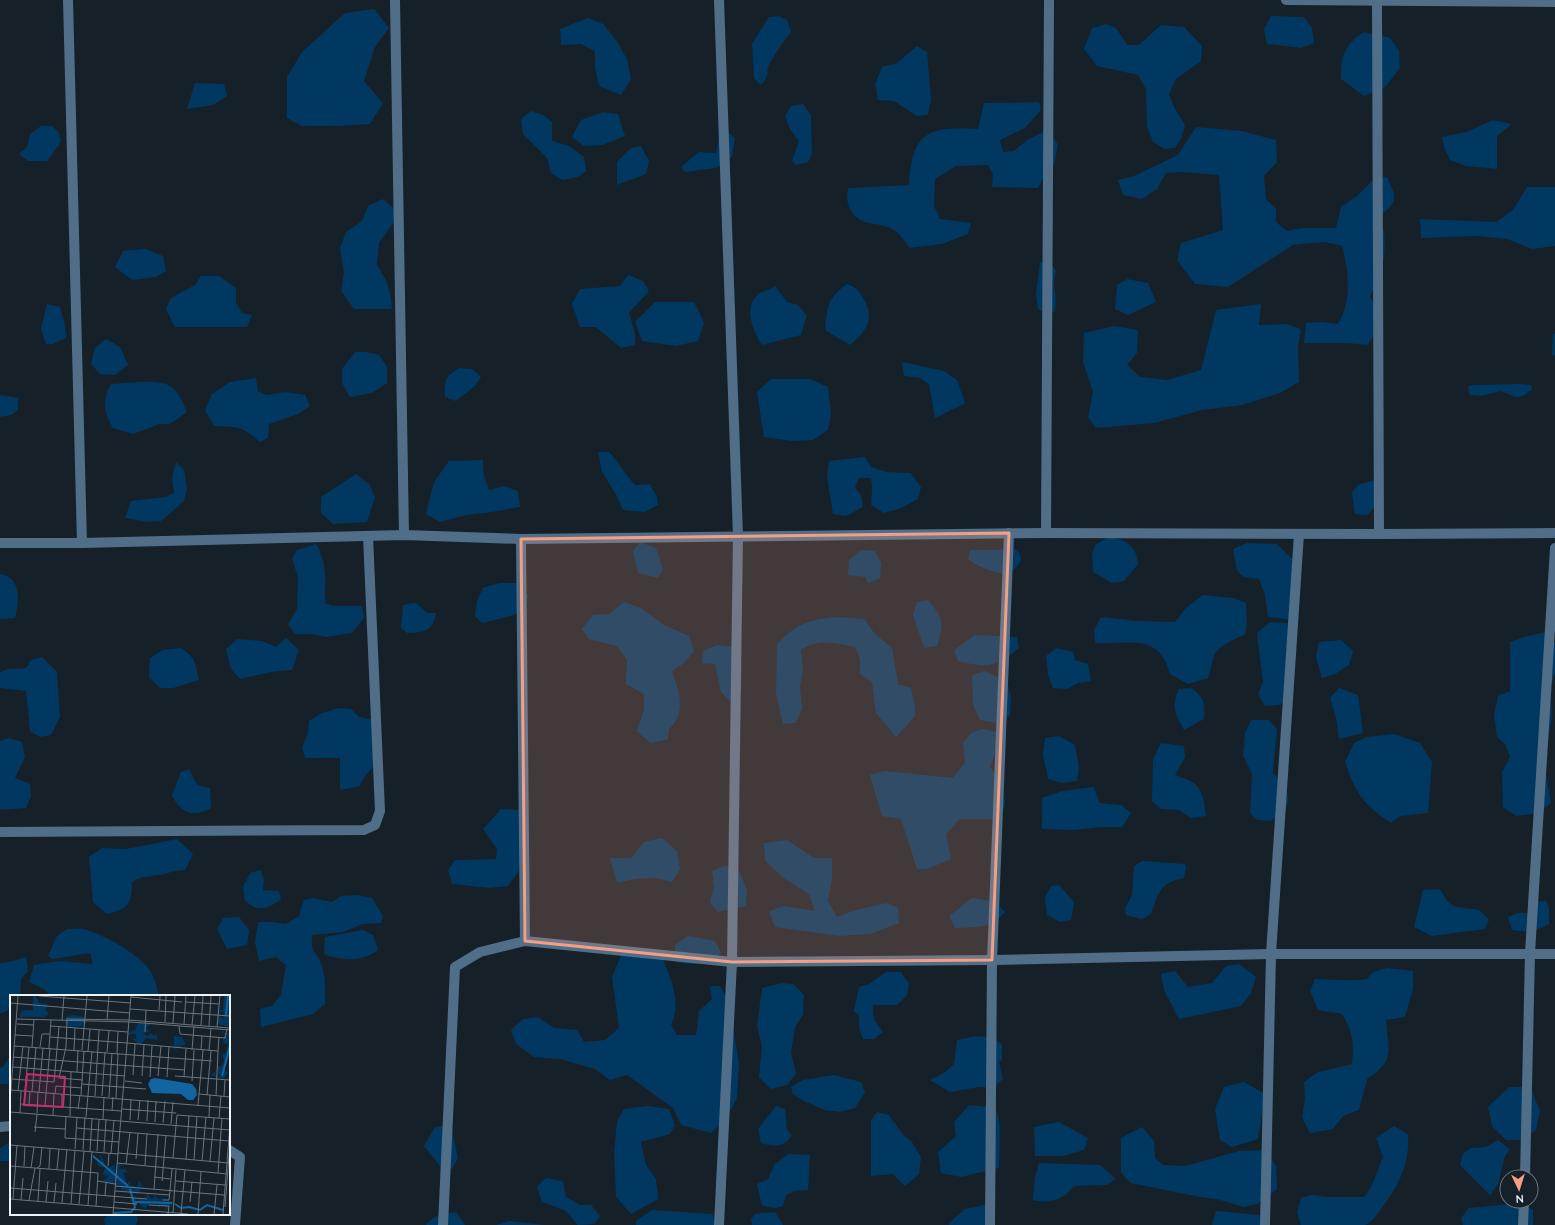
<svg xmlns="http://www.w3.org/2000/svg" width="1555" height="1225" viewBox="0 0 1555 1225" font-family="Quicksand,sans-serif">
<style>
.green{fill:#003861}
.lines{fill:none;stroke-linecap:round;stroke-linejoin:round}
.minor{stroke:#516e89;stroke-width:10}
.marked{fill:#f39f84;fill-opacity:0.2;stroke:#f39f84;stroke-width:3;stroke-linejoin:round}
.inset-river{fill:none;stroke:#1265a1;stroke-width:2}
.inset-road{fill:none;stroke:#6c747c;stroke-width:1}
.view{fill:#c62e6b;fill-opacity:0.15;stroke:#c62e6b;stroke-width:2}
.inset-edge{fill:none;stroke:#ecf3f9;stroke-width:2}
</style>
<rect width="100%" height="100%" fill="#162029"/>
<g class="green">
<polygon points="374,9 389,28 375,47 364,81 383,103 370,124 339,126 302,126 287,118 287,77 302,52 345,13"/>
<path d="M779,16L787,20L791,32C783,42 775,53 769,65C765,74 771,74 761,85L754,78L752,44L769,17Z"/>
<polygon points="1271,16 1304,17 1312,28 1314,43 1301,48 1267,44 1264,29"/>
<polygon points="588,18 603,24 616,40 627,59 631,79 621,95 599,86 595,67 595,51 581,44 561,45 560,29"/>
<polygon points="1106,24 1116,28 1127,45 1139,45 1161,25 1184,27 1202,46 1201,61 1176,79 1169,94 1174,107 1185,125 1181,139 1175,148 1165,149 1153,142 1147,126 1146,89 1138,75 1097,66 1084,49 1092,28"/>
<path d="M1364,32L1390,38L1399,51L1400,68L1385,87L1364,96L1341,79C1340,57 1345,44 1364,32Z"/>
<polygon points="917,46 927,52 931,99 928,115 917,116 894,101 878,100 875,84 882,67 897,63"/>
<polygon points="195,83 224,84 227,96 213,105 187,109"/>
<path d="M1039,102L1041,110L1025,128L1000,140L1003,152L1014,151L1027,140L1049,129L1058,145L1054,164L1046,172L1038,188L992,187L993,174L988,165L956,166L935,179L934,206L940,219L971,223L968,234L942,244L909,248C904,240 899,231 890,228C874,221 860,227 850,209C846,200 847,197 848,188L909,185C912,132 928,126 978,129L984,103Z"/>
<polygon points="803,104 811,115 812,154 808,162 796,165 792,161 799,141 790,129 785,116 791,106"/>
<polygon points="531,111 543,115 552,122 552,141 569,146 584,157 586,171 578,177 562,180 551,173 547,158 523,134 521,119"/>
<polygon points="603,112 618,114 625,136 602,145 584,146 572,137 581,120"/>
<polygon points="1493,120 1512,124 1497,136 1497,169 1466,166 1450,160 1444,147 1442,137 1467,132"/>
<polygon points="41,126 52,126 59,133 61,142 47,161 28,161 19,154 27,147 30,134"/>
<polygon points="721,126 735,138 732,157 716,168 685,172 681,167 699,152 716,153"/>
<path d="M1196,127L1242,131L1276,140L1277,162L1264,176L1266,199L1276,209V222L1287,231L1302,228H1336L1341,207L1357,196L1375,178L1387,177C1395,195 1400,200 1382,214L1379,229L1384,231C1386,258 1383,272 1370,296C1381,320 1383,323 1367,345C1346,342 1325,344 1304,343L1306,323L1322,322L1338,324C1352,301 1349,270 1342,246L1325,242L1293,245L1228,287L1195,284L1177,260L1181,243L1223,230L1219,175L1182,172L1166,173L1157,189L1142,199L1123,195L1118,180L1134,176L1178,155Z"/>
<polygon points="641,146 649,161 646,174 617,185 617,162 631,148"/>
<polygon points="1527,187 1555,187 1555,246 1532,249 1507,239 1477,236 1421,238 1420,219 1496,222 1513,210"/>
<polygon points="383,199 396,210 393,223 379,243 377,265 387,282 391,298 392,309 354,309 341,291 344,273 340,248 346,232 362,221 368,206"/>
<polygon points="145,249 163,256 166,271 156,277 132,280 115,267 123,251"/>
<path d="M1049,260L1056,271C1051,287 1058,295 1055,311L1048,314L1038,309L1036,294L1040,263Z"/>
<polygon points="628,275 643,281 649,291 629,313 635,334 635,345 621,348 596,327 580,327 572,304 580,289 620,286"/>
<polygon points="201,276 219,276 236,288 236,302 242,313 252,315 247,327 175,327 166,309 171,298 195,285"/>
<polygon points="1127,279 1148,283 1156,302 1128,315 1115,309 1117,285"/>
<path d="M847,284C856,287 858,290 863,298C876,319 866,331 850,345L825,330C827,306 828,298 847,284Z"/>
<path d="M775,286L787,302L798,305L807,316L801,335L762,345C754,332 742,308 758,295C762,291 770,290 775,286Z"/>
<polygon points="655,302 694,302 704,323 698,341 676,346 642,341 635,322"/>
<polygon points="47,304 60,307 65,325 66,338 53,344 46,344 41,329"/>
<polygon points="1261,304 1259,325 1286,324 1301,329 1298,347 1299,382 1280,393 1242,405 1202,410 1154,423 1096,428 1088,417 1093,392 1083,362 1084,333 1114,326 1138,330 1137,353 1127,365 1140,377 1167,380 1201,370 1216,310"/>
<polygon points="1553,333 1555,334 1555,355 1552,356"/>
<polygon points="106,339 120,347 128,365 115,375 100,374 91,364 95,348"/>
<polygon points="355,352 366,352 379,355 387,367 387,383 372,393 350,397 342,383 342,369"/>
<polygon points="902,362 944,371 957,380 965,403 935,418 929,384 920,378 904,376"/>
<path d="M459,368L472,369L481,377L475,386L456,401L445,397C444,380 445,377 459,368Z"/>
<path d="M256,378L258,391L266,395L285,392L305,395L310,406L298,414L269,424L268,438L260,442C243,426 237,427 214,426L205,410L212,394L230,382Z"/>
<polygon points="771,379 810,379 828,387 831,413 828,430 813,440 792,441 764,437 757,392"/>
<path d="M140,382C170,381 176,385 187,412L170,424H160L133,434L113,428C104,413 102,400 111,384Z"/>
<path d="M1521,384L1531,385L1532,389C1519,402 1515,396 1500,391L1482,396L1470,395L1468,387L1472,385Z"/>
<polygon points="0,395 18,398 18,410 11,415 0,417"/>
<path d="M598,452H609C619,462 625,475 635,485L650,484L657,497L658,505L645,512L623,510L615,493L602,472Z"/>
<polygon points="865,457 871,467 887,472 910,473 921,487 918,499 899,509 884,513 871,505 872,488 871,478 859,478 855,487 861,496 863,507 846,516 833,514 827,476 829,461"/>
<polygon points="483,460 484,475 489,490 504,486 518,491 520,507 486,513 466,515 440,522 426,514 434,482 449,461"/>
<polygon points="176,462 184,470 187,488 184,501 161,521 147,522 125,518 131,501 165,497 174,493 172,477"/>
<polygon points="356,474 369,484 375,497 367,522 333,524 321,513 321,497"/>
<polygon points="1378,479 1380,500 1368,515 1355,514 1352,492 1358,485"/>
<path d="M1109,537C1126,540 1136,545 1138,564L1124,581L1112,583L1093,572L1092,555L1095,545Z"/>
<polygon points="640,542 656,548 663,569 658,578 638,573 633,551"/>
<polygon points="1247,543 1277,544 1293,560 1292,620 1268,617 1265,595 1259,579 1244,577 1237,571 1233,549"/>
<path d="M316,544C328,565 325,580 325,603L333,606H362L364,618L352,633L326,637L313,634H295L288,624L297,609L298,577L292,559L297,550Z"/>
<path d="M1013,547L1020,554L1021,560C1019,563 1017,568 1013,570C1002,579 977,566 968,559L970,550H998Z"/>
<polygon points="861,550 875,551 881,563 880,578 868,583 865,577 848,575 849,560"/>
<path d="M0,574C22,577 19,603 15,618L0,619Z"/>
<polygon points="500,583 519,583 528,596 526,606 514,615 482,623 475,616 477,601 483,588"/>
<path d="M1203,595L1233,598L1246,603L1247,623L1245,634C1236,639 1217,646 1214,656C1211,663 1211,670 1208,678L1188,684L1170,674C1159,632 1129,645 1095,643L1094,630L1101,617L1137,621L1175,622L1186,608Z"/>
<path d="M928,600C944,619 944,623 937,646L924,648L913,615L917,602Z"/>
<path d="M624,602L641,608L664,625L689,636L694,651L684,663L672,671C679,691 687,713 669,729L668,739L651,743L637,731L644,710V694L626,684L627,660L617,646L589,639L582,629L593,615L609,614Z"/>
<path d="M416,603L427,613H436C433,632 424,632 407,633L401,628L403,605Z"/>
<path d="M839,617L864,619L875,634L892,648L898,684L911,688L915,707V716L896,737L876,713L872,682L860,674V659L855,647C837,643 816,638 801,650L803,670L800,686L802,708L796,723L783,724L776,693L777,644C797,623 811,619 839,617Z"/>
<polygon points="1270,622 1290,623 1290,697 1279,705 1265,706 1258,694 1263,682 1257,633"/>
<polygon points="1545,632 1555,643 1555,672 1550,691 1552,716 1547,746 1546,774 1551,803 1538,813 1516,816 1503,807 1502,772 1510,757 1505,744 1497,737 1494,714 1498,696 1510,691 1510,642 1524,637"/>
<path d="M975,635L1017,637L1019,648C995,668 988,668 958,661L954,650Z"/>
<polygon points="286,638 299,650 292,670 271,672 240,679 231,669 226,649 237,639 262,641 276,647"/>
<polygon points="1341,640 1353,651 1349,665 1335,674 1322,678 1316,657 1319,642"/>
<polygon points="717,645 734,647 742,666 741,693 730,701 721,692 715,664 702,663 703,651"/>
<path d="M181,648C195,657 196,664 199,680L173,688H160L149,677L150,658L163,650Z"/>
<polygon points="1056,648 1073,652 1075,660 1088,664 1091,681 1078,683 1067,689 1053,688 1048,675 1046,656"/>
<polygon points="42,657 57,672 60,717 51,735 40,737 30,731 26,691 0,688 0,672 8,669 26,668 31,660"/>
<polygon points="985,671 1007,682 1011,697 1010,715 997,723 980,720 973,705 972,675"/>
<path d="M1191,688C1204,697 1205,703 1204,719L1184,730C1175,713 1171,706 1179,689Z"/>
<polygon points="1339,688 1358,695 1363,733 1339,739 1336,718 1330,698"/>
<path d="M339,708L351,709L359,717L373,720L376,731L372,744L376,763C371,771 362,777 360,786L340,790V758H305L302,747L308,733L309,721L322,713Z"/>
<path d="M1251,720H1269L1277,729L1273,773C1283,782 1294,798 1284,811C1281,815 1274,818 1271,821L1257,820L1250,813L1252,774L1243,755L1245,733Z"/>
<polygon points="982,729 997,732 1002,736 990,767 1003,785 1005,805 1000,819 960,819 946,834 951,859 927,869 917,869 901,819 882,816 870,775 885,771 953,778 965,763 963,743 970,734"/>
<path d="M1394,734L1420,743L1432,762L1428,813L1400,816L1391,823C1363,804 1356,794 1345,762L1354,743L1367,737Z"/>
<polygon points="1059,736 1075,745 1079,768 1077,781 1062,783 1048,779 1043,755 1045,738"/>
<polygon points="9,738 22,742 25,757 15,778 30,784 31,796 26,808 0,810 0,741"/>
<path d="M1161,743L1184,746L1185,757L1175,775C1200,783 1203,789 1206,816L1191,818L1179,810L1161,809L1152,801L1153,759Z"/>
<path d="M189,769L197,785L210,788L211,808C194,818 180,813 172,795L181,772Z"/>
<polygon points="1094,787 1100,803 1121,805 1131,813 1122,827 1102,827 1073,830 1042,829 1042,798 1062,791"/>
<polygon points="501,809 521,810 519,871 508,886 489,888 452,884 448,870 455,860 496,859 497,849 483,829"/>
<path d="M662,838L677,851L680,869L672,882C652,875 636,878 617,883L610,858H631L644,842Z"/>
<path d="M177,839L193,854L185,870C176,870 169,873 160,875C147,877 144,875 132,882C132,903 129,909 107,914L93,902L89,857L102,848L126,849Z"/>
<polygon points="787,840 814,858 832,858 832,878 828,901 837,917 853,911 886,903 898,908 899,923 870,934 840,936 775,927 769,911 784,906 815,911 809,894 785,879 765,861 764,843"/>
<path d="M1142,861L1185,864L1186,868L1184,878C1160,883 1159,891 1151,914L1142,919L1126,915L1125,908L1132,895L1134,866Z"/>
<polygon points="724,866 737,867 747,890 746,906 718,912 710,902 714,887 712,871"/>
<path d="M261,870L264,880L263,890L279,891L281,900C265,909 260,913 245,901L243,887L250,873Z"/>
<polygon points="1059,885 1074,902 1071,920 1060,922 1047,915 1045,898 1051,886"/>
<path d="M1440,889C1453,913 1456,905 1479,910L1489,920L1485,929L1432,936L1414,927L1423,890Z"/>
<path d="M356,895L372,898L383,916L381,923L363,924L343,932L312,935C311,956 315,948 321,963C326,975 325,991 325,1004L313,1014L261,1027L260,1009L272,1006L281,995L286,965L276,957L259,961L255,943L258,922H272L286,924L299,916L304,900L313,898L332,902L341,896Z"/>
<path d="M973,898L996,902L1005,912C992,929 975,927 955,928L949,915C958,912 963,903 973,898Z"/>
<path d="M1546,900L1549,909V924C1537,931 1526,932 1512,930L1508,917L1517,913H1531L1532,904Z"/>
<polygon points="239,917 249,930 247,945 227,949 217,929 223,918"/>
<path d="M67,929C72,929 78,928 83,929C103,934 141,955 151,972C155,979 157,988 159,996H51L44,989L29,982L34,965L60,961L93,964L90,953L52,959L48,956L57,936Z"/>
<path d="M363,930L373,935L378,950C362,962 342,961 324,954L325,937Z"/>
<polygon points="688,936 715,941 721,953 711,963 691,964 675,962 675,945"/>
<path d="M626,949L659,951C669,974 683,1000 671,1025L677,1035H696L699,1011L712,999L710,986H720L729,1002L739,1064L737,1098L727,1117L711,1133L681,1125L673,1108L627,1075L610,1080L595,1069L560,1059L534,1057L516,1044L511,1030L523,1019L538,1017L554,1028L577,1030L584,1042L605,1040L619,1028L612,977L620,958Z"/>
<polygon points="26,957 28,971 21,979 20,996 11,996 11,1006 6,1012 0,1013 0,963 10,962"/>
<polygon points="1239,964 1256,977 1251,993 1241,1006 1179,1019 1164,990 1161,974 1175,971 1188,987 1212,983 1226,966"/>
<path d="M1387,968L1413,971V989L1405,1017L1386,1020C1388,1050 1396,1061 1367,1079L1359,1110L1343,1116L1333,1129L1310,1133L1302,1117L1305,1099L1304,1082L1318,1072L1352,1064C1354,1045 1353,1031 1342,1014L1318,1010L1310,991L1315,979C1333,979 1350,982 1367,979L1373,972Z"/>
<polygon points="886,972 901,972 909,984 907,995 897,1005 873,1005 874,1020 883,1032 874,1039 863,1039 859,1028 859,1016 854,1011 859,987 869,984"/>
<polygon points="782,983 793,984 804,995 803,1014 795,1028 791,1052 796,1074 787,1085 771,1089 759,1077 762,1046 757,1026 762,988"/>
<polygon points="975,1036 990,1037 1002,1044 1002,1060 999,1062 1003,1079 993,1088 979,1087 950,1092 930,1080 944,1073 954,1064 957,1040"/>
<polygon points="9,1058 11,1058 11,1084 0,1084 0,1068 3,1067"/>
<polygon points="834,1075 861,1082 865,1092 855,1108 840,1112 825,1110 802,1100 793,1094 791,1087 803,1080"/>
<polygon points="1244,1082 1265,1094 1258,1139 1232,1147 1220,1140 1215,1109 1224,1087"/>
<polygon points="1509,1087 1530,1087 1540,1111 1536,1130 1521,1140 1506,1140 1492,1126 1488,1107"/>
<polygon points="969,1105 996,1108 1000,1127 999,1168 961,1177 941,1173 938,1152 956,1136 954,1122"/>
<polygon points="648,1106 669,1109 675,1125 670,1134 641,1142 646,1165 656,1179 658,1199 631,1214 616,1197 614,1153 617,1121 624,1109"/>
<path d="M776,1106L785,1109L787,1130L792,1135C784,1148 774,1147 761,1143L758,1129Z"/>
<polygon points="877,1112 889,1115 903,1135 912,1142 921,1157 919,1174 905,1186 893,1174 871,1176 871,1120"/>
<polygon points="1059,1122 1088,1138 1084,1150 1063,1156 1035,1156 1034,1127"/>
<polygon points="451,1126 458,1158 452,1169 440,1166 424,1146 435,1127"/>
<path d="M1394,1126L1408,1134C1410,1162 1400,1183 1384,1205C1378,1213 1374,1221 1365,1225H1301L1297,1212L1301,1198L1311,1195L1329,1197H1364C1374,1186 1377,1170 1383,1157L1376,1138Z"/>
<polygon points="1142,1127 1154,1141 1155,1158 1163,1165 1185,1166 1239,1151 1266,1150 1276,1166 1277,1189 1257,1204 1244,1207 1217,1199 1200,1197 1131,1183 1121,1173 1121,1138"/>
<polygon points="1498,1140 1510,1149 1505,1156 1498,1184 1490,1195 1460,1165 1463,1153 1472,1148 1486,1147"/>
<polygon points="11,1141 11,1161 0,1161 0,1148"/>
<polygon points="788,1154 810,1155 808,1190 795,1191 786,1195 783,1206 775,1208 762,1206 757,1184 768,1179 775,1164"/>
<path d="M1039,1163L1100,1165L1116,1179L1106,1185L1074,1186C1063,1200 1050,1204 1033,1200L1035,1177Z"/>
<polygon points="546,1178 563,1181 566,1197 580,1205 591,1205 600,1216 594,1224 578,1225 566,1211 542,1202 537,1187"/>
<polygon points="1521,1203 1533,1210 1533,1225 1463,1225 1461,1218 1469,1208"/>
<polygon points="985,1205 993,1215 993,1225 949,1225 950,1222 965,1209"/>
<polygon points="652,1210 712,1214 717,1225 636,1225 636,1221"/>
<polygon points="1216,1211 1259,1215 1267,1225 1212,1225"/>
<path d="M456,1212L465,1225H426C433,1215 445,1213 456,1212Z"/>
<polygon points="775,1212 783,1225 752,1225 751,1219 755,1214"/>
<polygon points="110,1214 136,1214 138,1219 136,1225 105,1225 104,1219"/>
<polygon points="509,1221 545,1225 496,1225"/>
</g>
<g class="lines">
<g class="minor">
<polyline points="68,0 82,543"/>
<polyline points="395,0 404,535"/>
<polyline points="1286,0 1555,2"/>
<polyline points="1377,2 1379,534"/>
<polyline points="1046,533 1049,0"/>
<polyline points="521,539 525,941"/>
<polyline points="0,543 82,543 404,535 521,539 1046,533 1379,534 1555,533"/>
<polyline points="0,832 364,830 375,825 380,811 368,536"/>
<polyline points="0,1127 11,1126"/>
<polyline points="229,1150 240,1157 235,1225"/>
<polyline points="1525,1177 1530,953 1555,548"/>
<polyline points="443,1225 455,967 480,952 525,941 732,962 992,960 1271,954 1555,954"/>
<polyline points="719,1225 732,962 738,536 719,0"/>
<polyline points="990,1225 992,960 1009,533"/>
<polyline points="1265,1225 1271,954 1299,534"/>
<polyline points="1523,1225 1524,1201"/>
</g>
</g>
<path class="marked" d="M1009,533L992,960L732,962L525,941L521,539Z"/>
<g transform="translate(10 995)">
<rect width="220" height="220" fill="#162029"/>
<path d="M23,1H26L29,8L38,9L36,15L39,19L35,22H10V18L14,15H23ZM214,1H220V32L206,29L210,21L214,25L213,17H209L210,20L203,19L208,18L207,13L209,16L213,15ZM63,20L75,22L76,27L72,31L59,32L55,27L57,21ZM128,28L141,29L136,33L140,37L133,38L137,41L141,38L144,41L147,39V45L136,43L131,50L122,44L127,43L125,39L114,40L125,35ZM213,36L214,38H220V53L213,73L218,78L213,84L201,80L206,76L205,80L211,81L208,78V71L211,72L214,66L212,59H215L218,49L213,48V43L217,41L211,37ZM164,41L172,42L175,48L172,50L175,48L176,49L164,54ZM90,158L95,169L94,171L98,173L104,170L106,180L104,188L92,187L99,181L93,180L95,172L88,171L87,168L91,169ZM108,169L114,170L110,171L109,174H115L118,177L113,178L117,189L121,186L120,190L128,192L129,185L132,191H129L137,193L131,194L128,199L111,195V191L106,190ZM138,199L141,204L144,203L143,200L149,204L154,203V207L162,206V211L157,210L158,214H155L156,212L150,209L151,211L149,213V209L145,207L146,210L142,207L135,214L126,206V214L130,215L125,214L123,212L126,211L120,206L122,203L126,204L129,202L131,203L126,205L128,207L129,204L137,206V201L135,203L134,202Z" fill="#003861"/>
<path d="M145,83L182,89L186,94L187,100L183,105H178L171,99L142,98L138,89L141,84Z" fill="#1265a1"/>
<path class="inset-river" d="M216,20L218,1M212,81L220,51M83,161L118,191M125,207L162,208M165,209L171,213L179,212L190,215L197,210L213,215M104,218L121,217L125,212L120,194"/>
<path class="inset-road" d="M29,1L121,8M121,2L172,7M176,7L209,9M0,8L120,18M120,14L220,21M149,15L150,1M7,24L121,27L220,35M56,24L119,25L220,33M52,25L54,1M57,25L56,52L49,83L73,85M97,25L99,1M155,27L156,1M163,28L165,1M7,29L23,30M174,29L176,1M182,30L185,1M41,31L118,37M169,31L170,39L215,43L217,34M191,31L193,1M199,31L201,1M207,32L210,1M135,37L136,15M5,40L23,41M40,42L117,48M117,48L208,56L206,101M4,51L202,66M22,52L24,25M30,52L32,39H40M39,53L41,25M64,55L65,33M72,55L77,1M182,55L184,31M191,55L192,41M78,56L80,34M199,56L201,33M208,56L209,42M97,57L99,36M107,58L108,36M3,62L175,75M3,72L115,81M67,77L68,55M123,80L125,49M132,81L134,50M148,81L151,51M165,81L220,85M140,82L142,51M157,82L159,52M174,82L176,54M2,84L44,87L49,32M115,86L132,88M182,86L184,55M72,89L136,94M1,95L220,113M8,96L13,51M15,96L19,52M22,97L26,52M29,97L33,53M45,98L46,91L72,93M189,99L220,102M71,100L74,56M197,100L201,56M85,101L89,35M92,101L95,57M214,101L215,85M99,102L102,58M106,103L108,58M0,107L8,1M10,109L112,116M19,109L20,97M188,110L193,55M35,111L40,53M52,112V99M68,114L70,100M112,114L166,118M102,116L103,102M0,117L220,135M10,118L11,96M27,118L28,97M43,120L44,98M56,121L55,143L109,147M60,121L61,77M76,122L82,56M199,122L200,100M209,123L211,101M93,124L94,102M120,125L121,104M128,125L130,105M137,126L138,105M145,127L146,106M153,128L155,106M161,129L163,107M24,132L55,134M67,133L219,146M25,137L27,119M0,150L108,159M65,154L67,122M73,155L75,122M80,156L82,123M87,156L89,124M94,157L96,124M101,158L104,125M108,158L218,168M163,163L167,120L220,124M126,164L128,138M176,165L179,121M184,165L187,121M192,166L196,122M200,166L204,123M107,168L217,179M116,169L120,137M135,170L137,138M0,171L88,178L86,211M14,171L15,151M98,171L99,158M21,173L24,152M27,173L30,171L32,152M39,174L40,153M47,174L49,154M208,178L212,123M144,182L160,184M88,186L105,189M152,186L156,140M166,186L215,190M105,191L214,200M0,193L137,204M144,194L148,139M160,195L162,174M105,196L160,200M95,201L96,188M0,204L178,219M3,204L7,150M11,205L13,183M19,205L25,173M153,205H159L160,196M28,206L30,174M36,207L38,186M44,207L46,188M104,207L127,209M180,207L182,187M52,208L57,154M61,209L65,155M69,209L74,156M78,210L82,156M139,210L159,211L158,219M215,212L220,148M163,218L166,175M171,218L175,175M103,219L121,1M188,219L191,177M204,219L207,190M213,219L220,129"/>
<path class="view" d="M17,79L55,82L53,112L14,110Z"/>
<rect width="220" height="220" class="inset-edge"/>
</g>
<g transform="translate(1519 1189) rotate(176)"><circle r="19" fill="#162029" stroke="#6c747c"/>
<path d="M0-3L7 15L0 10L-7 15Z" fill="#f39f84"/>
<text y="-6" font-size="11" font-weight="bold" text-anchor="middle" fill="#ecf3f9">N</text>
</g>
</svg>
